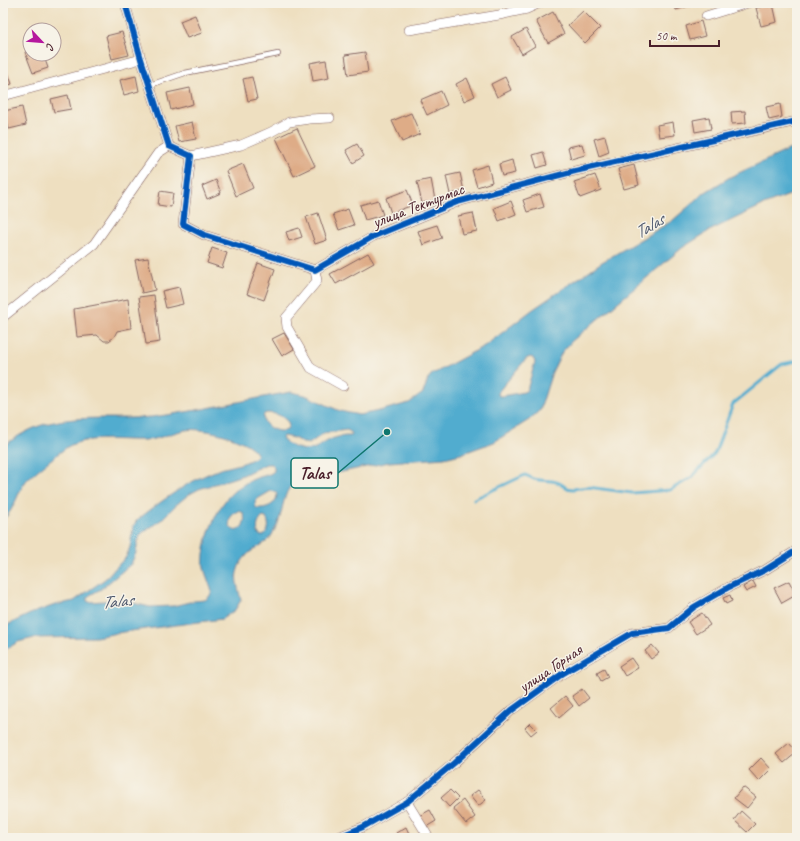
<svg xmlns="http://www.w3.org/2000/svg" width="800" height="841" viewBox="0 0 800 841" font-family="Caveat,sans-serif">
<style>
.water{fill:#51accf;stroke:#4e667d;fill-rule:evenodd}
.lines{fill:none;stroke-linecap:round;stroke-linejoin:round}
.stream{stroke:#51accf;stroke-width:3}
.building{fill:#deac87}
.service-casing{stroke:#83625f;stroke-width:6}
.minor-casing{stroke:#83625f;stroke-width:10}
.service{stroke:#fff;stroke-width:4.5}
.minor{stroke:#fff;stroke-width:9}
.cycleway-casing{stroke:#f7f3e8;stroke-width:8}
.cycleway{stroke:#0057b8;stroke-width:6}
.labels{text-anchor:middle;stroke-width:3;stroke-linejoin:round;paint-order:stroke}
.street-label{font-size:17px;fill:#4a1f2b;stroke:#f7f3e8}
.water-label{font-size:18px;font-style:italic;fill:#4d576d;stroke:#f7f3e8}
.leader{fill:none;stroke:#0f766e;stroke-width:1.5}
.callout-dot{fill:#0f766e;stroke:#f7f3e8;stroke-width:1.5}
.callout{fill:#f7f3e8;stroke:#0f766e;stroke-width:1.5}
.callout-label{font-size:18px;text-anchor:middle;font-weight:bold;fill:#4a1f2b}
</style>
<rect width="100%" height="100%" fill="#f7f3e8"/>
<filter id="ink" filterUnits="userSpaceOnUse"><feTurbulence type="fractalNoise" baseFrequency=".025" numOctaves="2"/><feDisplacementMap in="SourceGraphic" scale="8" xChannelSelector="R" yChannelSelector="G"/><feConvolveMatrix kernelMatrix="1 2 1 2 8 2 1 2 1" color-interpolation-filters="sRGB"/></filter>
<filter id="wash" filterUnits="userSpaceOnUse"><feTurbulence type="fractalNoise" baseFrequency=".012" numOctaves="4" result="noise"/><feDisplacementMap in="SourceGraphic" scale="16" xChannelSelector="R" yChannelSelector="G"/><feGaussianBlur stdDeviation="0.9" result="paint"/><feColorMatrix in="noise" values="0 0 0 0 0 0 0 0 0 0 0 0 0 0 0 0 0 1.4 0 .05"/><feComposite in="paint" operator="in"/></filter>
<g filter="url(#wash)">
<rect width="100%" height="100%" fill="#eedfc0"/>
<path class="water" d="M797,146V192L761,206L709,231L682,248L572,341L562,352L552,372L540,410L529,420L494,442L461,454L444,458L389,462L295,482C281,492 284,515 275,529C273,533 270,539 266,542C262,545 257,547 253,550C247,554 240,562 238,569C234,579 239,590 241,600L235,610L222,619L123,632L96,637L34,638L18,642L3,651V627L30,614L55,605L74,601L105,579L126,557L130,547L133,527L137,520C163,500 190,479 221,469C230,466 253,463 257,454C249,438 201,427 185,430C170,433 158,440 144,440C119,441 91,435 69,446C62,450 31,475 26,481C17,493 15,509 3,520V447C14,437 35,426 49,423C82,415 118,420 152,417C199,411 245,400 291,392L305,395L340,411L359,415L379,411L409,403L423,393L428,379L431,375L486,345L532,310L602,262L672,221L704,193L730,177ZM530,357L533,358L535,362L527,390L524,392L502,396H499L498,394L499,391L526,359ZM267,413C276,413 284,416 289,424L287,430C278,434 260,426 264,414ZM347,430L352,433L351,436C347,436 342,436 338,437C320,441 316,456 294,447C289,445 285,442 282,438L283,436L294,438L303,443L309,444L324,433ZM266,464H271L274,467V471C269,476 260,476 254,479C248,481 243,485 238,488C217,502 201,544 204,568C206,576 210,584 212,592L209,597L205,600L194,601L173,606L150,607L120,600L89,602L87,601V598L90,595L101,589L131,564L136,553L138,540L141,534L161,520L176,505L188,495L199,489L243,475ZM271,491L275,492L277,494C277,505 266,509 256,508L255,502L259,498ZM240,511L243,513C245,517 245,520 243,525C234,541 219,517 240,511ZM263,517L266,518C270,524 269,532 263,536L259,535C256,528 257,522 263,517Z"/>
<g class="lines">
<path class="stream" d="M474,499L525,475C528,476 531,478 534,479C546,482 557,478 566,488L573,489L588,487L632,493L670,490L691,478L715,453L733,404L782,364L797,361"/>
</g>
<g id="blocks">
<g class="building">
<polygon points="674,3 699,3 676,10"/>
<polygon points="773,4 777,22 761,26 756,8"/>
<polygon points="583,11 600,28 585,43 568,25"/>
<polygon points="553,12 564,34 548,43 536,21"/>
<polygon points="195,15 202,33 187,38 180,21"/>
<polygon points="701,21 705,36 690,40 686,26"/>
<polygon points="526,29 535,46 522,54 512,37"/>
<polygon points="122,32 129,55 112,59 106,36"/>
<polygon points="30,50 30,54 43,54 48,68 33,73 25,52"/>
<polygon points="365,52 368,72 348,75 345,55"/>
<polygon points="326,60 329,78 313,81 310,63"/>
<polygon points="6,67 12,84 3,87 3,68"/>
<polygon points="136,76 139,91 124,95 120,80"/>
<polygon points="252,77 257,99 248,101 243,79"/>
<polygon points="505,77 511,90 497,97 491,84"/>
<polygon points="467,78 475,96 464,101 456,84"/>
<polygon points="190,88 193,104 171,110 167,93"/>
<polygon points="441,91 447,105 427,115 420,100"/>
<polygon points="68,95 71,109 54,112 51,99"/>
<polygon points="780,104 782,117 769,120 766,107"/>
<polygon points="22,107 26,125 9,129 4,111"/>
<polygon points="745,111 746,123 732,124 731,112"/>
<polygon points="411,113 420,134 402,142 392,121"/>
<polygon points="709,117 711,129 695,132 693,120"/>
<polygon points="192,122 196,139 179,142 175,126"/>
<polygon points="673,122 675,135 659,137 657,125"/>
<polygon points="297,128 315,166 294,176 276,138"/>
<polygon points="605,136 609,152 599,156 594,139"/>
<polygon points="357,144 364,156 353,163 346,150"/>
<polygon points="582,144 585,155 571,159 568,147"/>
<polygon points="543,152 547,165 537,168 533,155"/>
<polygon points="512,160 515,173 502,176 499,164"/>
<polygon points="243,164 253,188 236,196 226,171"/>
<polygon points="488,165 492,182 477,187 472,170"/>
<polygon points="634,165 639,185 624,189 618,169"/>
<polygon points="460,173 464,191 450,194 446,176"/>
<polygon points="595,175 601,190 580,198 574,182"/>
<polygon points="431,179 435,200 422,203 417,182"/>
<polygon points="216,180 221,193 207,199 202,186"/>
<polygon points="407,190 413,205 391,213 386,198"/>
<polygon points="160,191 173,193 171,207 158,205"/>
<polygon points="540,194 544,207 527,212 523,200"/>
<polygon points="378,200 383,215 365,220 360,205"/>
<polygon points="511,201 516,214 499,221 494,208"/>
<polygon points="348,209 354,225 339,230 333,214"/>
<polygon points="318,213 327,240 315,244 306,217"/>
<polygon points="473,213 477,231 462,234 458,216"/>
<polygon points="437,225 442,238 423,245 418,231"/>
<polygon points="299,228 302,237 289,241 286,232"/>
<polygon points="212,248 227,253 222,268 207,263"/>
<polygon points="368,253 374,263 336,284 330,274"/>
<polygon points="148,258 155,290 142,293 135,260"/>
<polygon points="258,263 275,269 264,300 247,294"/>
<polygon points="179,287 183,304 166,308 162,291"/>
<polygon points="154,295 160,342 146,344 139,297"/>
<polygon points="128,299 131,328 117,331 114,337 109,341 104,341 97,335 77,337 74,309"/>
<polygon points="284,333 294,349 282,356 272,339"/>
<polygon points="753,581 756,587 746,592 743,587"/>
<polygon points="789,581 796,595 782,603 774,588"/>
<polygon points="730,595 732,601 726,604 723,598"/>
<polygon points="702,613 710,625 696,634 688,622"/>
<polygon points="652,645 659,653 651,659 645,651"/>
<polygon points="631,658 638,668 625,676 619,666"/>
<polygon points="604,669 608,677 601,681 597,673"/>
<polygon points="582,689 589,698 579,706 572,696"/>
<polygon points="565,696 573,706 559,718 551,708"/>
<polygon points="530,723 537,730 531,735 525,728"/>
<polygon points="789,743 797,752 784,763 776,754"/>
<polygon points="761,758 771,769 759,781 749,770"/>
<polygon points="743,787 756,797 747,808 734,798"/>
<polygon points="450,790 458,798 449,807 441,798"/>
<polygon points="478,790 486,800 478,806 470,796"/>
<polygon points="463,800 475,817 466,824 453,808"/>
<polygon points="430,810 436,821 426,827 419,816"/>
<polygon points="741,811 755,824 747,832 734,820"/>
<polygon points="406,827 411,838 399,838 396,833"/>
</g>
</g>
</g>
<g filter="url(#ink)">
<use href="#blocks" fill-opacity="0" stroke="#83625f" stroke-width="1"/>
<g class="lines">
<g class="service-casing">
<polyline id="service" points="150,85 185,73 278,54"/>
</g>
<g class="minor-casing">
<g id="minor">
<polyline points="125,3 141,59 169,146 191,156 183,224 204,235 315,270 374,236 457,202 575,171 797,121"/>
<polyline points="706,16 748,3"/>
<polyline points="409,30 499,15 527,9 540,3"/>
<polyline points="3,96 141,59"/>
<polyline points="191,156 241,145 271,132 289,122 309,119 330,118"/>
<polyline points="315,270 317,281 286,318 287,327 311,368 343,386"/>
<polyline points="3,317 94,244 158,153 169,146"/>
<polyline points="407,802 429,838"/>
<polyline points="336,838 363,827 407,802 454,763 512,710 562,674 632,633 669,628 694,607 729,587 765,570 797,550"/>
</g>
</g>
<use href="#service" class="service"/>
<use href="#minor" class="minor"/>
<g class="cycleway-casing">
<g id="cycleway">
<polyline points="125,3 141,59 169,146 191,156 183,224 204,235 315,270 374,236 457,202 575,171 797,121"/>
<polyline points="336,838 363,827 407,802 454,763 512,710 562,674 632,633 669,628 694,607 729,587 765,570 797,550"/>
</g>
</g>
<use href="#cycleway" class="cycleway"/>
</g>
</g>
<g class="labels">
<g class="street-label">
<text transform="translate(418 205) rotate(-21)" y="6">улица Тектурмас</text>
<text transform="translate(550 668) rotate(-34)" y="6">улица Горная</text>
</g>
<g class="water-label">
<text transform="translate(649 226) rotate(-31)" y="6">Talas</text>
<text transform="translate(117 601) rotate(-6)" y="6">Talas</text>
</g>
</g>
<path class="leader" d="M387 432L338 473"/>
<circle class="callout-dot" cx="387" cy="432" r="4"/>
<rect class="callout" x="291" y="458" width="47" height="30" rx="4"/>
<g class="callout-label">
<text x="315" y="479">Talas</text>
</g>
<rect width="800" height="841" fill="none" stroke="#f7f3e8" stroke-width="16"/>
<g transform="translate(42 42) rotate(116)"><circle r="19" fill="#f7f3e8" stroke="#b29e9c"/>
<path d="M0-3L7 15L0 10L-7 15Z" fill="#b5179e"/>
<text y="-6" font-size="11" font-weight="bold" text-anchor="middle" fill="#4a1f2b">С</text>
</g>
<path d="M650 40v6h69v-6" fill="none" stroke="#4a1f2b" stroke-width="2"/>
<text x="656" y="40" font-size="12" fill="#4a1f2b" stroke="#f7f3e8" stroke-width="3" paint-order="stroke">50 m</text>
</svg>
